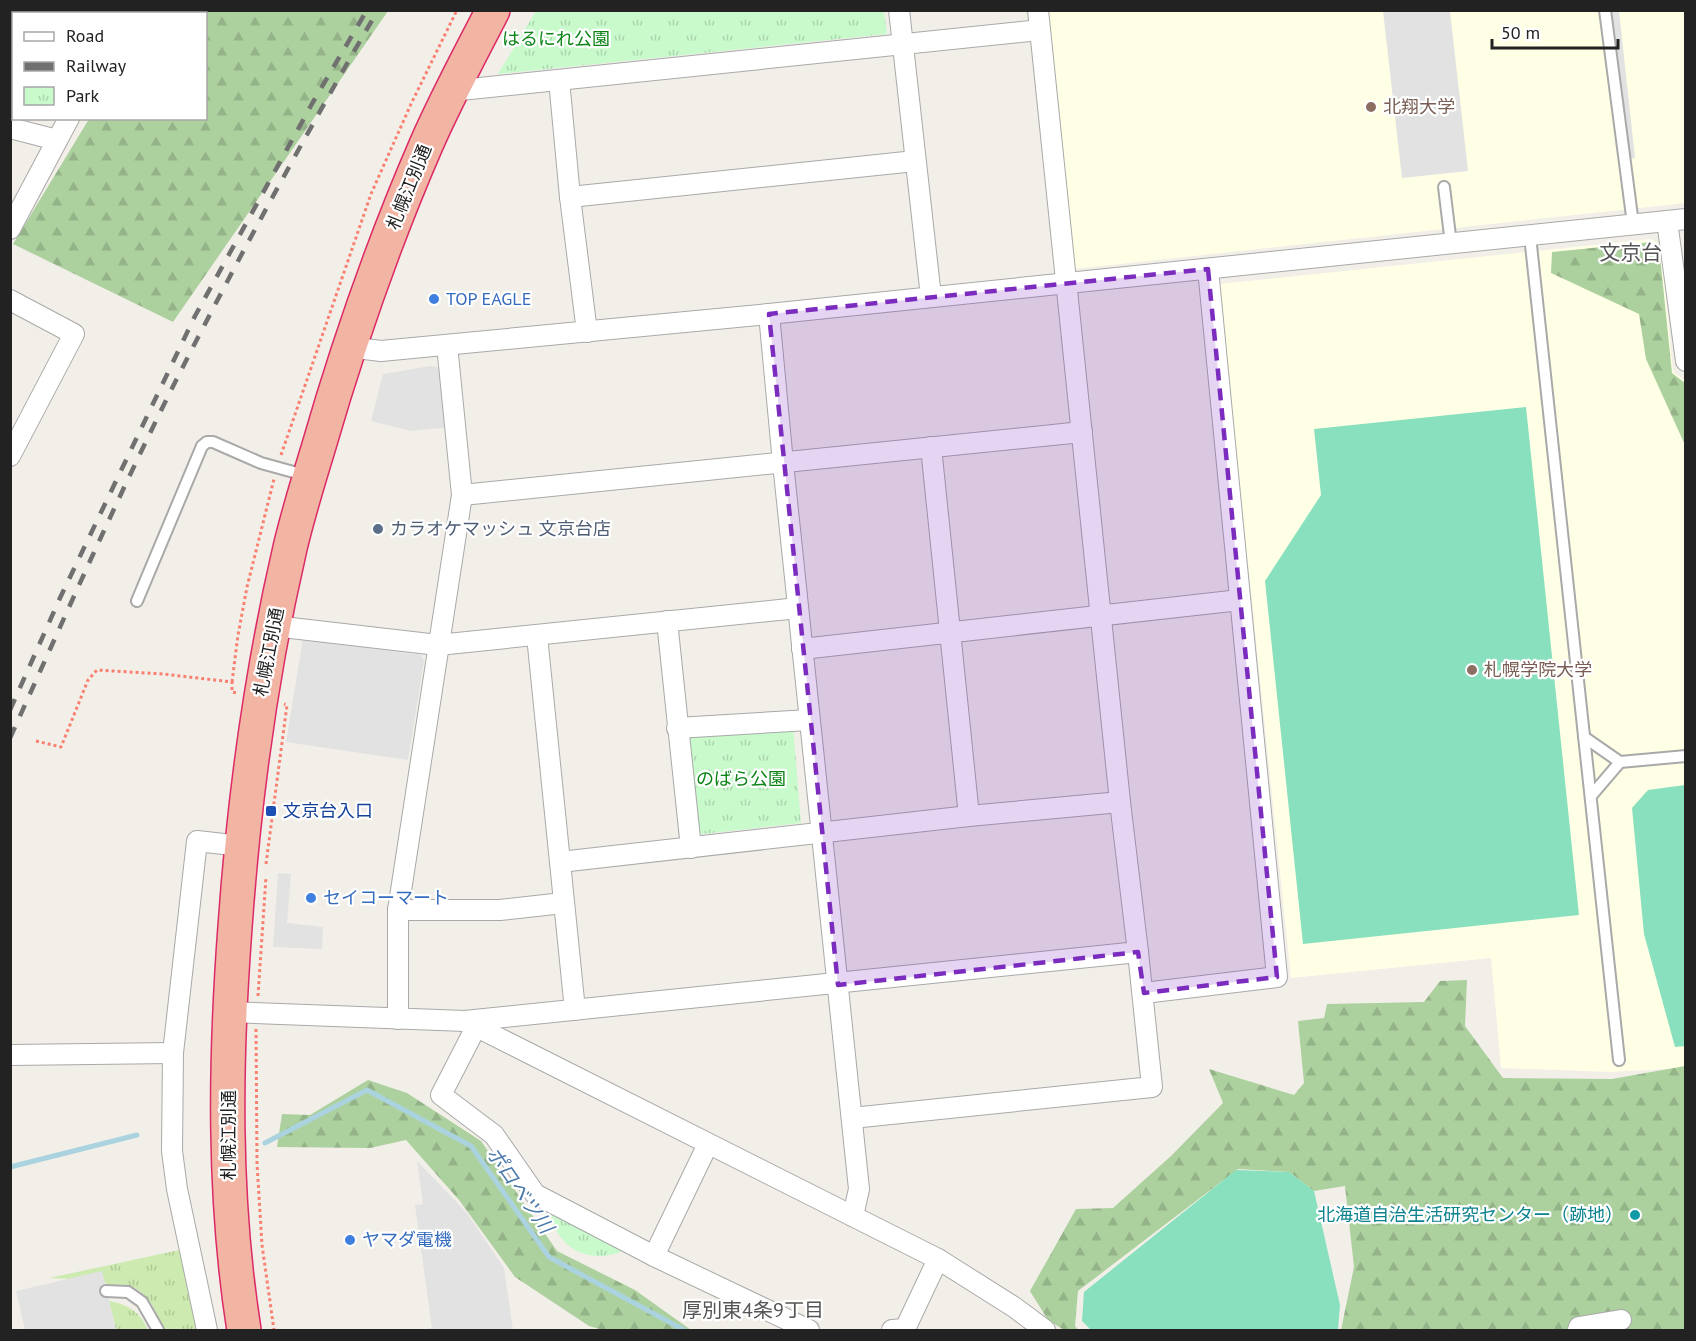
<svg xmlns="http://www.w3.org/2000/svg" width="1696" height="1341" viewBox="0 0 1696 1341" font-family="'PT Sans','Noto Sans JP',sans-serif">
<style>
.education{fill:#ffffe5}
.grass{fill:url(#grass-tufts)}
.forest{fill:url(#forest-firs)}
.park{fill:url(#park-tufts)}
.pitch{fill:#88e0be}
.parking{fill:#e2e2e2}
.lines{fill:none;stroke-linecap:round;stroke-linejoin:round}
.stream{stroke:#aad3df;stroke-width:5}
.service-casing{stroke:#a9a9a9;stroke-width:14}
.minor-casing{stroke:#a9a9a9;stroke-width:22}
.trunk-casing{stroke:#dc2a67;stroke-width:36}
.path{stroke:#fa8072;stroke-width:3;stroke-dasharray:3 3;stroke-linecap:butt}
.service{stroke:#fff;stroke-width:10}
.minor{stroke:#fff;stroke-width:20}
.trunk{stroke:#f2b4a3;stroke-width:33}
.rail{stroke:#707070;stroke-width:4.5;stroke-dasharray:12 12;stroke-linecap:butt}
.marked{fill:#7b2cbf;fill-opacity:0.2;stroke:#7b2cbf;stroke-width:4.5;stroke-dasharray:12 8;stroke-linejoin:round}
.education-dot{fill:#8d6e63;stroke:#fff;stroke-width:2}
.shop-dot{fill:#3f7fe0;stroke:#fff;stroke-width:2}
.service-dot{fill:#5c6f8a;stroke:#fff;stroke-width:2}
.transit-dot{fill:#1a4fb4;stroke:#fff;stroke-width:2}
.culture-dot{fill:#0f9aa8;stroke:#fff;stroke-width:2}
.labels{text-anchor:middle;stroke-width:4.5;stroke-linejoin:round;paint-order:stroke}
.park-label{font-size:18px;fill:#0c8416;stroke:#fff}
.education-label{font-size:18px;fill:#785e54;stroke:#fff;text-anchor:start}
.street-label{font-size:18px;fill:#222;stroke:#fff}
.shop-label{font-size:18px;fill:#366cbe;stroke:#fff;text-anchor:start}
.service-label{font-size:18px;fill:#4e5e75;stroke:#fff;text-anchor:start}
.transit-label{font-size:18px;fill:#164399;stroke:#fff;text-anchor:start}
.culture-label{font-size:18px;fill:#0d838f;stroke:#fff;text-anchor:end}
.water-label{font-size:20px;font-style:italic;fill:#4a7aab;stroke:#fff}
.neighbourhood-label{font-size:20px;fill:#555;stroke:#fff}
.quarter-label{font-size:21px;fill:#555;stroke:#fff}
</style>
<defs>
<pattern id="grass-tufts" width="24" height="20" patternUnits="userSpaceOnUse" patternTransform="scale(1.5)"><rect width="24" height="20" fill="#cdebb0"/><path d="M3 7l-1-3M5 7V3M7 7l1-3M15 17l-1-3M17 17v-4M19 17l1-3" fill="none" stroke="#b0c997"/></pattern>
<pattern id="forest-firs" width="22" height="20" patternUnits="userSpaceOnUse" patternTransform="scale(1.5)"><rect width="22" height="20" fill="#add19e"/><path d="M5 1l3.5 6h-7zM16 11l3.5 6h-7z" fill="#95b388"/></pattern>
<pattern id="park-tufts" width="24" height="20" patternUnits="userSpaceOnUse" patternTransform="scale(1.5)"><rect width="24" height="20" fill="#c8facc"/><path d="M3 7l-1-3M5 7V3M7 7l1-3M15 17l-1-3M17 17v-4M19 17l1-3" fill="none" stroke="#acd6af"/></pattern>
</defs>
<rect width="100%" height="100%" fill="#f2efe9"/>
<g class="education">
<polygon points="1047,11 1685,11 1685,203 1074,269"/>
<polygon points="1651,239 1661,245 1673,372 1686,381 1685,1068 1611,1072 1501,1068 1491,958 1291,978 1219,284"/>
</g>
<g class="grass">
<path d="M184,1249L201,1330H163C156,1311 148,1288 124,1285C117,1284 112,1286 105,1283L101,1272L70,1279L49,1278Z"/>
<path d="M109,1301C129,1305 139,1311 148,1330H116Z"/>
</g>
<g class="forest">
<polygon points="155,10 388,11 173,322 13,244 89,119 206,118 206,14 153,13"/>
<polygon points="1651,242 1659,246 1672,373 1685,383 1685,445 1646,359 1639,314 1551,273 1552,252"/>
<polygon points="1467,980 1465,1026 1503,1078 1612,1079 1685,1066 1685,1330 1341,1330 1354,1267 1345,1186 1314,1191 1289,1172 1238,1169 1078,1291 1075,1326 1078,1330 1064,1330 1048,1320 1030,1291 1076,1209 1113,1208 1171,1156 1223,1103 1209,1069 1294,1095 1304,1083 1298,1021 1324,1018 1327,1004 1424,1002 1440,981"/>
<polygon points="368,1080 407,1093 481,1141 557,1251 635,1290 691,1330 603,1330 589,1326 515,1277 459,1200 406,1140 370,1148 277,1147 282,1114 310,1115"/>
</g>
<g class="park">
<polygon points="536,11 884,11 887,34 498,74"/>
<polygon points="793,725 801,823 694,835 683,734"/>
<path d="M551,1212L628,1248C610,1259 586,1259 569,1246C561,1240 555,1228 548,1220Z"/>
</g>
<g class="pitch">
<polygon points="1526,407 1579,915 1303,944 1265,581 1321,495 1314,429"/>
<polygon points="1685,785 1686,1046 1675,1047 1644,934 1632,808 1648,790"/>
<polygon points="1236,1170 1289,1172 1314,1191 1340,1305 1338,1330 1091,1330 1082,1321 1084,1292"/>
</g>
<g class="parking">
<polygon points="1383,11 1450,11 1468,171 1402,178"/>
<polygon points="1606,11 1619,11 1635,158 1627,160"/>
<polygon points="430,366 437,367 440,375 450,427 411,431 371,421 383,374"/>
<polygon points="303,639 421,655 424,661 408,760 286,742"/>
<polygon points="278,873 291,874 287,923 323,927 322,949 273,947"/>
<polygon points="417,1161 467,1213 504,1268 513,1330 420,1330 432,1328 415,1205 423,1204"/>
<polygon points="102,1271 116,1330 25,1330 16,1291"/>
</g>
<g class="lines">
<g class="stream">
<polyline points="265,1143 367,1090 471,1146 549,1257 684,1330"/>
<polyline points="10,1167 137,1135"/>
</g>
<g class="service-casing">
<g id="service">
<polyline points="1605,10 1633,224"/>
<polyline points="1444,187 1451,244"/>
<polyline points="1530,236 1619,1060"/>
<polyline points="137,601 202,446 207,442 213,442 261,463 308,476"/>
<polyline points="1584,737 1620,762"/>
<polyline points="1591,796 1620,762 1686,756"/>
<polyline points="106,1291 128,1292 142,1302 158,1330"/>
</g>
</g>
<g class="minor-casing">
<g id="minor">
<polyline points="36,10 47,14"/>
<polyline points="899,10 931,297"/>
<polyline points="128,14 130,10"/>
<polyline points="559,80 570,197 587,332"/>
<polyline points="451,91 1040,30"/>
<polyline points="10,128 57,140"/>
<polyline points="570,197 915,161"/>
<polyline points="1667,221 1686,361"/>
<polyline points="10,229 69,118"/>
<polyline points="10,300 74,334 10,456"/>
<polyline points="769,314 783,463 859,1189 853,1216"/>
<polyline points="348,347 381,351 769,314 1686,219"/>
<polyline points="931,447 969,816"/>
<polyline points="462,495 1082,432"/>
<polyline points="667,621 691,848"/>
<polyline points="274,626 438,645 798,608"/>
<polyline points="537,636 575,1010"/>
<polyline points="802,649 1240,600"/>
<polyline points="677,728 809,720"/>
<polyline points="560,862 969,816 1120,802"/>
<polyline points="398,910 500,910 563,903"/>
<polyline points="1144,993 1277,977 1208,269"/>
<polyline points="229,1012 465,1021 1138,952 1120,802 1038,10"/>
<polyline points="398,1019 398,910 462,495 447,345"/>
<polyline points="465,1021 938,1259 1014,1307 1045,1330"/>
<polyline points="476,1027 441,1095 494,1135 535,1194 654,1256 809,1330"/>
<polyline points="10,1055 173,1053"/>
<polyline points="852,1118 1152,1087 1138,952"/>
<polyline points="654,1256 708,1144"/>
<polyline points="207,1330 177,1189 172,1151 173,1053 197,841 241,846"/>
<polyline points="892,1330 905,1329 938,1259"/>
<polyline points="1578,1330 1579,1327 1621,1320"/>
</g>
</g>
<g class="trunk-casing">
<path id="trunk" d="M244,1330C223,1197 225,1061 235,927C244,799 261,673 290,548C298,514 308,482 318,449C348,345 383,244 426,145C446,99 470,55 493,10"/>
</g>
<g class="path">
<polyline points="281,455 371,194 411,104 457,10"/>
<polyline points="232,682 238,635 247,587 274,479"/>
<polyline points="36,741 61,747 88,680 97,670 163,674 232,682 232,692 237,693"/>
<polyline points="266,864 287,705 284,704"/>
<polyline points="258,996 266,877"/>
<polyline points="256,1029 257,1163 262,1245 274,1330"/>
</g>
<use href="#service" class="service"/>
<use href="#minor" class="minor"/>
<use href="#trunk" class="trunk"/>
<g class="rail">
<polyline points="10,710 60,598 195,316 313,102 367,10"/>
<path d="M10,738C73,599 134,459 205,324C260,218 318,113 378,10"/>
</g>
</g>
<path class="marked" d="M1208,269L1277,977L1144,993L1138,952L838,985L769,314Z"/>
<g class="education-dot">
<circle cx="1371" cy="107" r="6"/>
<circle cx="1472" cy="670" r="6"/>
</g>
<g class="shop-dot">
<circle cx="434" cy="299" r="6"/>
<circle cx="311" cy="898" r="6"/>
<circle cx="350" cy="1240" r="6"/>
</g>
<circle class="service-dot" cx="378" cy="529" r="6"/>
<rect class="transit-dot" x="265" y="805" width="12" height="12" rx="3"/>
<circle class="culture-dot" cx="1635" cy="1215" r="6"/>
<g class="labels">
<g class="park-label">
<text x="556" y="45">はるにれ公園</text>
<text x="741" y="785">のばら公園</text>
</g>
<g class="education-label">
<text x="1383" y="113">北翔大学</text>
<text x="1484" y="676">札幌学院大学</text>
</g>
<g class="street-label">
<text transform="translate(409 187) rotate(-68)" y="6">札幌江別通</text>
<text transform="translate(269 652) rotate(-79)" y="6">札幌江別通</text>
<text transform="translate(229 1135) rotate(-90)" y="6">札幌江別通</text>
</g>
<g class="shop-label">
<text x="446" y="305">TOP EAGLE</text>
<text x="323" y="904">セイコーマート</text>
<text x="362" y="1246">ヤマダ電機</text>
</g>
<g class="service-label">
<text x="390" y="535">カラオケマッシュ 文京台店</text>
</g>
<g class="transit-label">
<text x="283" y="817">文京台入口</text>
</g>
<g class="culture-label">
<text x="1623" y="1221">北海道自治生活研究センター（跡地）</text>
</g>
<g class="water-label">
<text transform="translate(520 1190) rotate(55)" y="7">ポロベツ川</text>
</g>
<g class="neighbourhood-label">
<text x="753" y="1317">厚別東4条9丁目</text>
</g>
<g class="quarter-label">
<text x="1631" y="260">文京台</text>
</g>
</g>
<rect width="1696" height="1341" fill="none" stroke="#222222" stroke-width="24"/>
<rect x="12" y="12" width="195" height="108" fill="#ffffff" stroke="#a7a7a7" stroke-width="1.5"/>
<rect x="24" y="32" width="30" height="9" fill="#ffffff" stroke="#a7a7a7" stroke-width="1.5"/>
<text x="66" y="42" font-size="18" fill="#222222">Road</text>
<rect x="24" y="62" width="30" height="9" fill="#707070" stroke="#a7a7a7" stroke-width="1.5"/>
<text x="66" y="72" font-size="18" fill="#222222">Railway</text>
<rect x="24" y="87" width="30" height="18" fill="url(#park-tufts)" stroke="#a7a7a7" stroke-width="1.5"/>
<text x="66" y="102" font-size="18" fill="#222222">Park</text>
<path d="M1492 39v9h126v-9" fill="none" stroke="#222222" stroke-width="3"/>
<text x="1501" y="39" font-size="18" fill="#222222" stroke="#ffffff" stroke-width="4.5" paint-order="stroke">50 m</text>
</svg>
